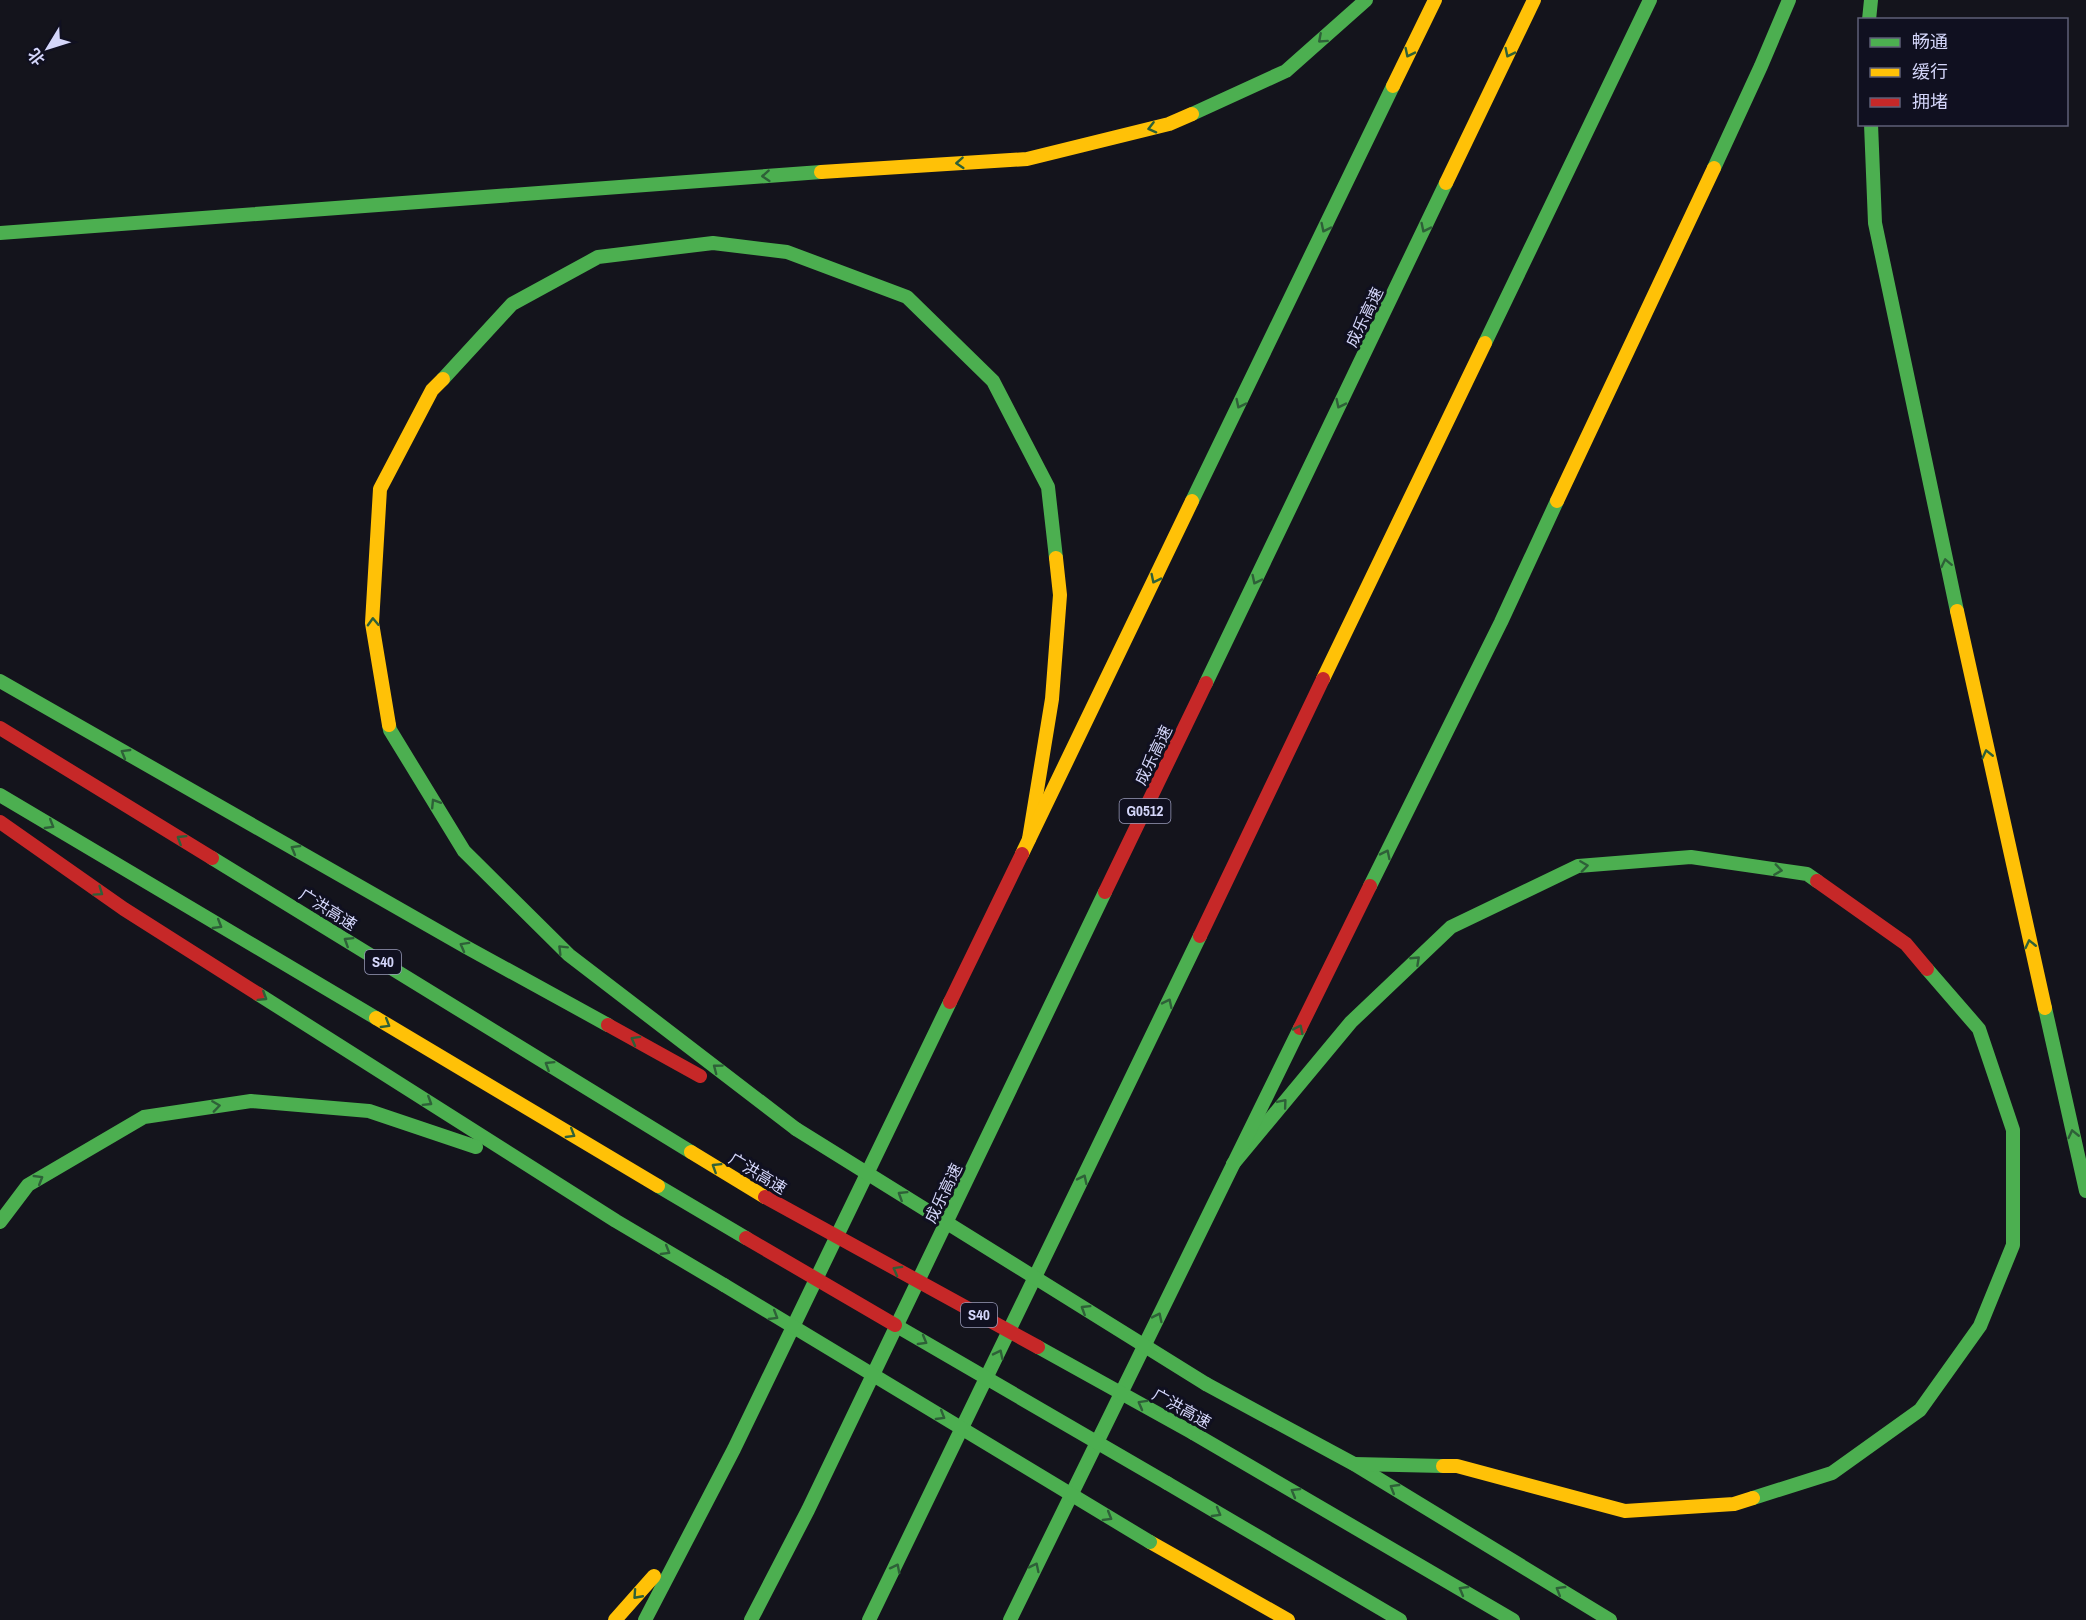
<svg xmlns="http://www.w3.org/2000/svg" width="2086" height="1620" viewBox="0 0 2086 1620" font-family="'Archivo Narrow','Noto Sans SC',sans-serif">
<style>
.lines{fill:none;stroke-linecap:round;stroke-linejoin:round}
.fast{stroke:#4caf50;stroke-width:14}
.slow{stroke:#ffc107;stroke-width:14}
.jam{stroke:#c62828;stroke-width:14}
.fast-bridge{stroke:#4caf50;stroke-width:14}
.jam-bridge{stroke:#c62828;stroke-width:14}
.oneway{stroke:#2e6038}
.labels{text-anchor:middle;stroke-width:6;stroke-linejoin:round;paint-order:stroke}
.shield{fill:#101020;stroke:#999bb9;stroke-width:1.5}
.shield-label{font-size:15px;font-weight:bold;fill:#d4d6fa}
.street-label{font-size:16px;fill:#d4d6fa;stroke:#101020}
</style>
<rect width="100%" height="100%" fill="#14141c"/>
<g class="lines">
<g class="fast">
<polyline points="1869,20 1871,0"/>
<polyline points="1192,114 1286,71 1366,0"/>
<polyline points="1871,124 1875,223 1957,611"/>
<polyline points="1714,168 1761,66 1789,0"/>
<polyline points="0,233 821,172"/>
<polyline points="1485,343 1650,0"/>
<polyline points="443,379 512,304 598,257 713,243 787,252 907,297 993,381 1048,487 1056,558"/>
<polyline points="1192,501 1393,86"/>
<polyline points="0,681 466,947 608,1025"/>
<polyline points="1206,683 1446,183"/>
<polyline points="389,725 390,730 464,851 569,955 796,1129"/>
<polyline points="0,795 376,1018"/>
<polyline points="212,858 691,1152"/>
<polyline points="1370,886 1501,622 1557,501"/>
<polyline points="258,994 616,1221 724,1285"/>
<polyline points="2045,1008 2086,1191"/>
<polyline points="1233,1164 1351,1022 1451,927 1578,866 1691,857 1807,874 1817,881"/>
<polyline points="658,1186 746,1238"/>
<polyline points="0,1222 28,1185 144,1117 251,1101 369,1111 476,1147"/>
<polyline points="1206,1384 1354,1464 1610,1620"/>
<polyline points="1193,1433 1513,1620"/>
<polyline points="1354,1464 1443,1466"/>
<polyline points="1167,1483 1400,1620"/>
<polyline points="1753,1498 1832,1473 1920,1410 1980,1326 2013,1245 2013,1130 1979,1029 1927,969"/>
<polyline points="645,1620 734,1449 950,1002"/>
<polyline points="751,1620 808,1510 1105,892"/>
<polyline points="869,1620 1200,936"/>
<polyline points="1010,1620 1300,1028"/>
</g>
<g class="slow">
<polyline points="1393,86 1435,0"/>
<polyline points="821,172 1027,159 1169,124 1192,114"/>
<polyline points="1446,183 1534,0"/>
<polyline points="1557,501 1714,168"/>
<polyline points="1957,611 2045,1008"/>
<polyline points="1323,679 1485,343"/>
<polyline points="389,725 372,623 380,489 432,390 443,379"/>
<polyline points="1029,839 1052,699 1060,595 1056,558"/>
<polyline points="1022,854 1192,501"/>
<polyline points="376,1018 658,1186"/>
<polyline points="691,1152 765,1197"/>
<polyline points="1443,1466 1457,1466 1625,1511 1734,1504 1753,1498"/>
<polyline points="1150,1542 1288,1620"/>
<polyline points="615,1620 654,1576"/>
</g>
<g class="jam">
<polyline points="0,728 212,858"/>
<polyline points="0,822 124,909 258,994"/>
<polyline points="1817,881 1906,944 1927,969"/>
<polyline points="1105,892 1206,683"/>
<polyline points="1200,936 1323,679"/>
<polyline points="950,1002 1022,854"/>
<polyline points="608,1025 700,1076"/>
<polyline points="1300,1028 1370,886"/>
</g>
<g class="fast-bridge">
<polyline points="796,1129 1206,1384"/>
<polyline points="724,1285 1150,1542"/>
<polyline points="895,1325 1167,1483"/>
<polyline points="1038,1347 1193,1433"/>
</g>
<g class="jam-bridge">
<polyline points="765,1197 1038,1347"/>
<polyline points="746,1238 895,1325"/>
</g>
</g>
<defs><path id="oneway-chevron" d="M-2-3.5L2.5 0L-2 3.5" fill="none" stroke-width="1.6" stroke-linecap="round" stroke-linejoin="round" transform="scale(1.5)"/></defs>
<g class="oneway">
<use href="#oneway-chevron" transform="translate(1322 39) rotate(138)"/>
<use href="#oneway-chevron" transform="translate(1409 53) rotate(116)"/>
<use href="#oneway-chevron" transform="translate(1509 53) rotate(116)"/>
<use href="#oneway-chevron" transform="translate(1152 128) rotate(166)"/>
<use href="#oneway-chevron" transform="translate(960 163) rotate(176)"/>
<use href="#oneway-chevron" transform="translate(766 176) rotate(176)"/>
<use href="#oneway-chevron" transform="translate(1325 228) rotate(116)"/>
<use href="#oneway-chevron" transform="translate(1425 228) rotate(116)"/>
<use href="#oneway-chevron" transform="translate(1240 404) rotate(116)"/>
<use href="#oneway-chevron" transform="translate(1340 404) rotate(116)"/>
<use href="#oneway-chevron" transform="translate(1946 563) rotate(-102)"/>
<use href="#oneway-chevron" transform="translate(1155 579) rotate(116)"/>
<use href="#oneway-chevron" transform="translate(1256 580) rotate(116)"/>
<use href="#oneway-chevron" transform="translate(373 622) rotate(-92)"/>
<use href="#oneway-chevron" transform="translate(125 753) rotate(-150)"/>
<use href="#oneway-chevron" transform="translate(1987 754) rotate(-103)"/>
<use href="#oneway-chevron" transform="translate(435 803) rotate(-122)"/>
<use href="#oneway-chevron" transform="translate(50 825) rotate(31)"/>
<use href="#oneway-chevron" transform="translate(181 839) rotate(-148)"/>
<use href="#oneway-chevron" transform="translate(295 849) rotate(-150)"/>
<use href="#oneway-chevron" transform="translate(1386 854) rotate(-64)"/>
<use href="#oneway-chevron" transform="translate(1584 866) rotate(-8)"/>
<use href="#oneway-chevron" transform="translate(1778 870) rotate(8)"/>
<use href="#oneway-chevron" transform="translate(99 892) rotate(35)"/>
<use href="#oneway-chevron" transform="translate(218 925) rotate(31)"/>
<use href="#oneway-chevron" transform="translate(348 941) rotate(-148)"/>
<use href="#oneway-chevron" transform="translate(2030 944) rotate(-103)"/>
<use href="#oneway-chevron" transform="translate(464 946) rotate(-151)"/>
<use href="#oneway-chevron" transform="translate(562 949) rotate(-135)"/>
<use href="#oneway-chevron" transform="translate(1416 960) rotate(-43)"/>
<use href="#oneway-chevron" transform="translate(263 997) rotate(32)"/>
<use href="#oneway-chevron" transform="translate(1168 1003) rotate(-64)"/>
<use href="#oneway-chevron" transform="translate(386 1024) rotate(31)"/>
<use href="#oneway-chevron" transform="translate(1299 1029) rotate(-64)"/>
<use href="#oneway-chevron" transform="translate(635 1040) rotate(-151)"/>
<use href="#oneway-chevron" transform="translate(549 1065) rotate(-148)"/>
<use href="#oneway-chevron" transform="translate(717 1068) rotate(-143)"/>
<use href="#oneway-chevron" transform="translate(428 1102) rotate(32)"/>
<use href="#oneway-chevron" transform="translate(1283 1103) rotate(-50)"/>
<use href="#oneway-chevron" transform="translate(216 1106) rotate(-8)"/>
<use href="#oneway-chevron" transform="translate(571 1134) rotate(31)"/>
<use href="#oneway-chevron" transform="translate(2073 1134) rotate(-103)"/>
<use href="#oneway-chevron" transform="translate(716 1167) rotate(-148)"/>
<use href="#oneway-chevron" transform="translate(39 1179) rotate(-31)"/>
<use href="#oneway-chevron" transform="translate(1083 1179) rotate(-64)"/>
<use href="#oneway-chevron" transform="translate(902 1195) rotate(-148)"/>
<use href="#oneway-chevron" transform="translate(666 1251) rotate(31)"/>
<use href="#oneway-chevron" transform="translate(897 1270) rotate(-151)"/>
<use href="#oneway-chevron" transform="translate(1085 1309) rotate(-148)"/>
<use href="#oneway-chevron" transform="translate(774 1316) rotate(31)"/>
<use href="#oneway-chevron" transform="translate(1158 1317) rotate(-64)"/>
<use href="#oneway-chevron" transform="translate(923 1341) rotate(30)"/>
<use href="#oneway-chevron" transform="translate(999 1354) rotate(-64)"/>
<use href="#oneway-chevron" transform="translate(1142 1404) rotate(-151)"/>
<use href="#oneway-chevron" transform="translate(941 1416) rotate(31)"/>
<use href="#oneway-chevron" transform="translate(1394 1488) rotate(-149)"/>
<use href="#oneway-chevron" transform="translate(1295 1492) rotate(-150)"/>
<use href="#oneway-chevron" transform="translate(1217 1513) rotate(30)"/>
<use href="#oneway-chevron" transform="translate(1108 1517) rotate(31)"/>
<use href="#oneway-chevron" transform="translate(1035 1567) rotate(-64)"/>
<use href="#oneway-chevron" transform="translate(896 1568) rotate(-63)"/>
<use href="#oneway-chevron" transform="translate(1463 1590) rotate(-150)"/>
<use href="#oneway-chevron" transform="translate(1560 1590) rotate(-149)"/>
<use href="#oneway-chevron" transform="translate(637 1595) rotate(132)"/>
</g>
<g class="labels">
<g class="shield">
<rect x="1119.5" y="799" width="51" height="24" rx="4.5"/>
<rect x="365" y="950" width="36" height="24" rx="4.5"/>
<rect x="961" y="1303" width="36" height="24" rx="4.5"/>
</g>
<g class="shield-label">
<text x="1145" y="816">G0512</text>
<text x="383" y="967">S40</text>
<text x="979" y="1320">S40</text>
</g>
<g class="street-label">
<text transform="translate(1364 317) rotate(-64)" y="6">成乐高速</text>
<text transform="translate(1153 755) rotate(-64)" y="6">成乐高速</text>
<text transform="translate(328 909) rotate(32)" y="6">广洪高速</text>
<text transform="translate(758 1173) rotate(31)" y="6">广洪高速</text>
<text transform="translate(943 1193) rotate(-64)" y="6">成乐高速</text>
<text transform="translate(1182 1408) rotate(29)" y="6">广洪高速</text>
</g>
</g>
<rect x="1858" y="18" width="210" height="108" fill="#101020" stroke="#5e5f77" stroke-width="1.5"/>
<rect x="1870" y="38" width="30" height="9" fill="#4caf50" stroke="#5e5f77" stroke-width="1.5"/>
<text x="1912" y="48" font-size="18" fill="#d4d6fa">畅通</text>
<rect x="1870" y="68" width="30" height="9" fill="#ffc107" stroke="#5e5f77" stroke-width="1.5"/>
<text x="1912" y="78" font-size="18" fill="#d4d6fa">缓行</text>
<rect x="1870" y="98" width="30" height="9" fill="#c62828" stroke="#5e5f77" stroke-width="1.5"/>
<text x="1912" y="108" font-size="18" fill="#d4d6fa">拥堵</text>
<g transform="translate(48 48) rotate(232)" stroke="#101020" stroke-width="4.5" paint-order="stroke">
<path d="M0-4.5L10 22L0 15L-10 22Z" fill="#d4d6fa"/>
<text y="-9" font-size="16" font-weight="bold" text-anchor="middle" fill="#d4d6fa">北</text>
</g>
</svg>
